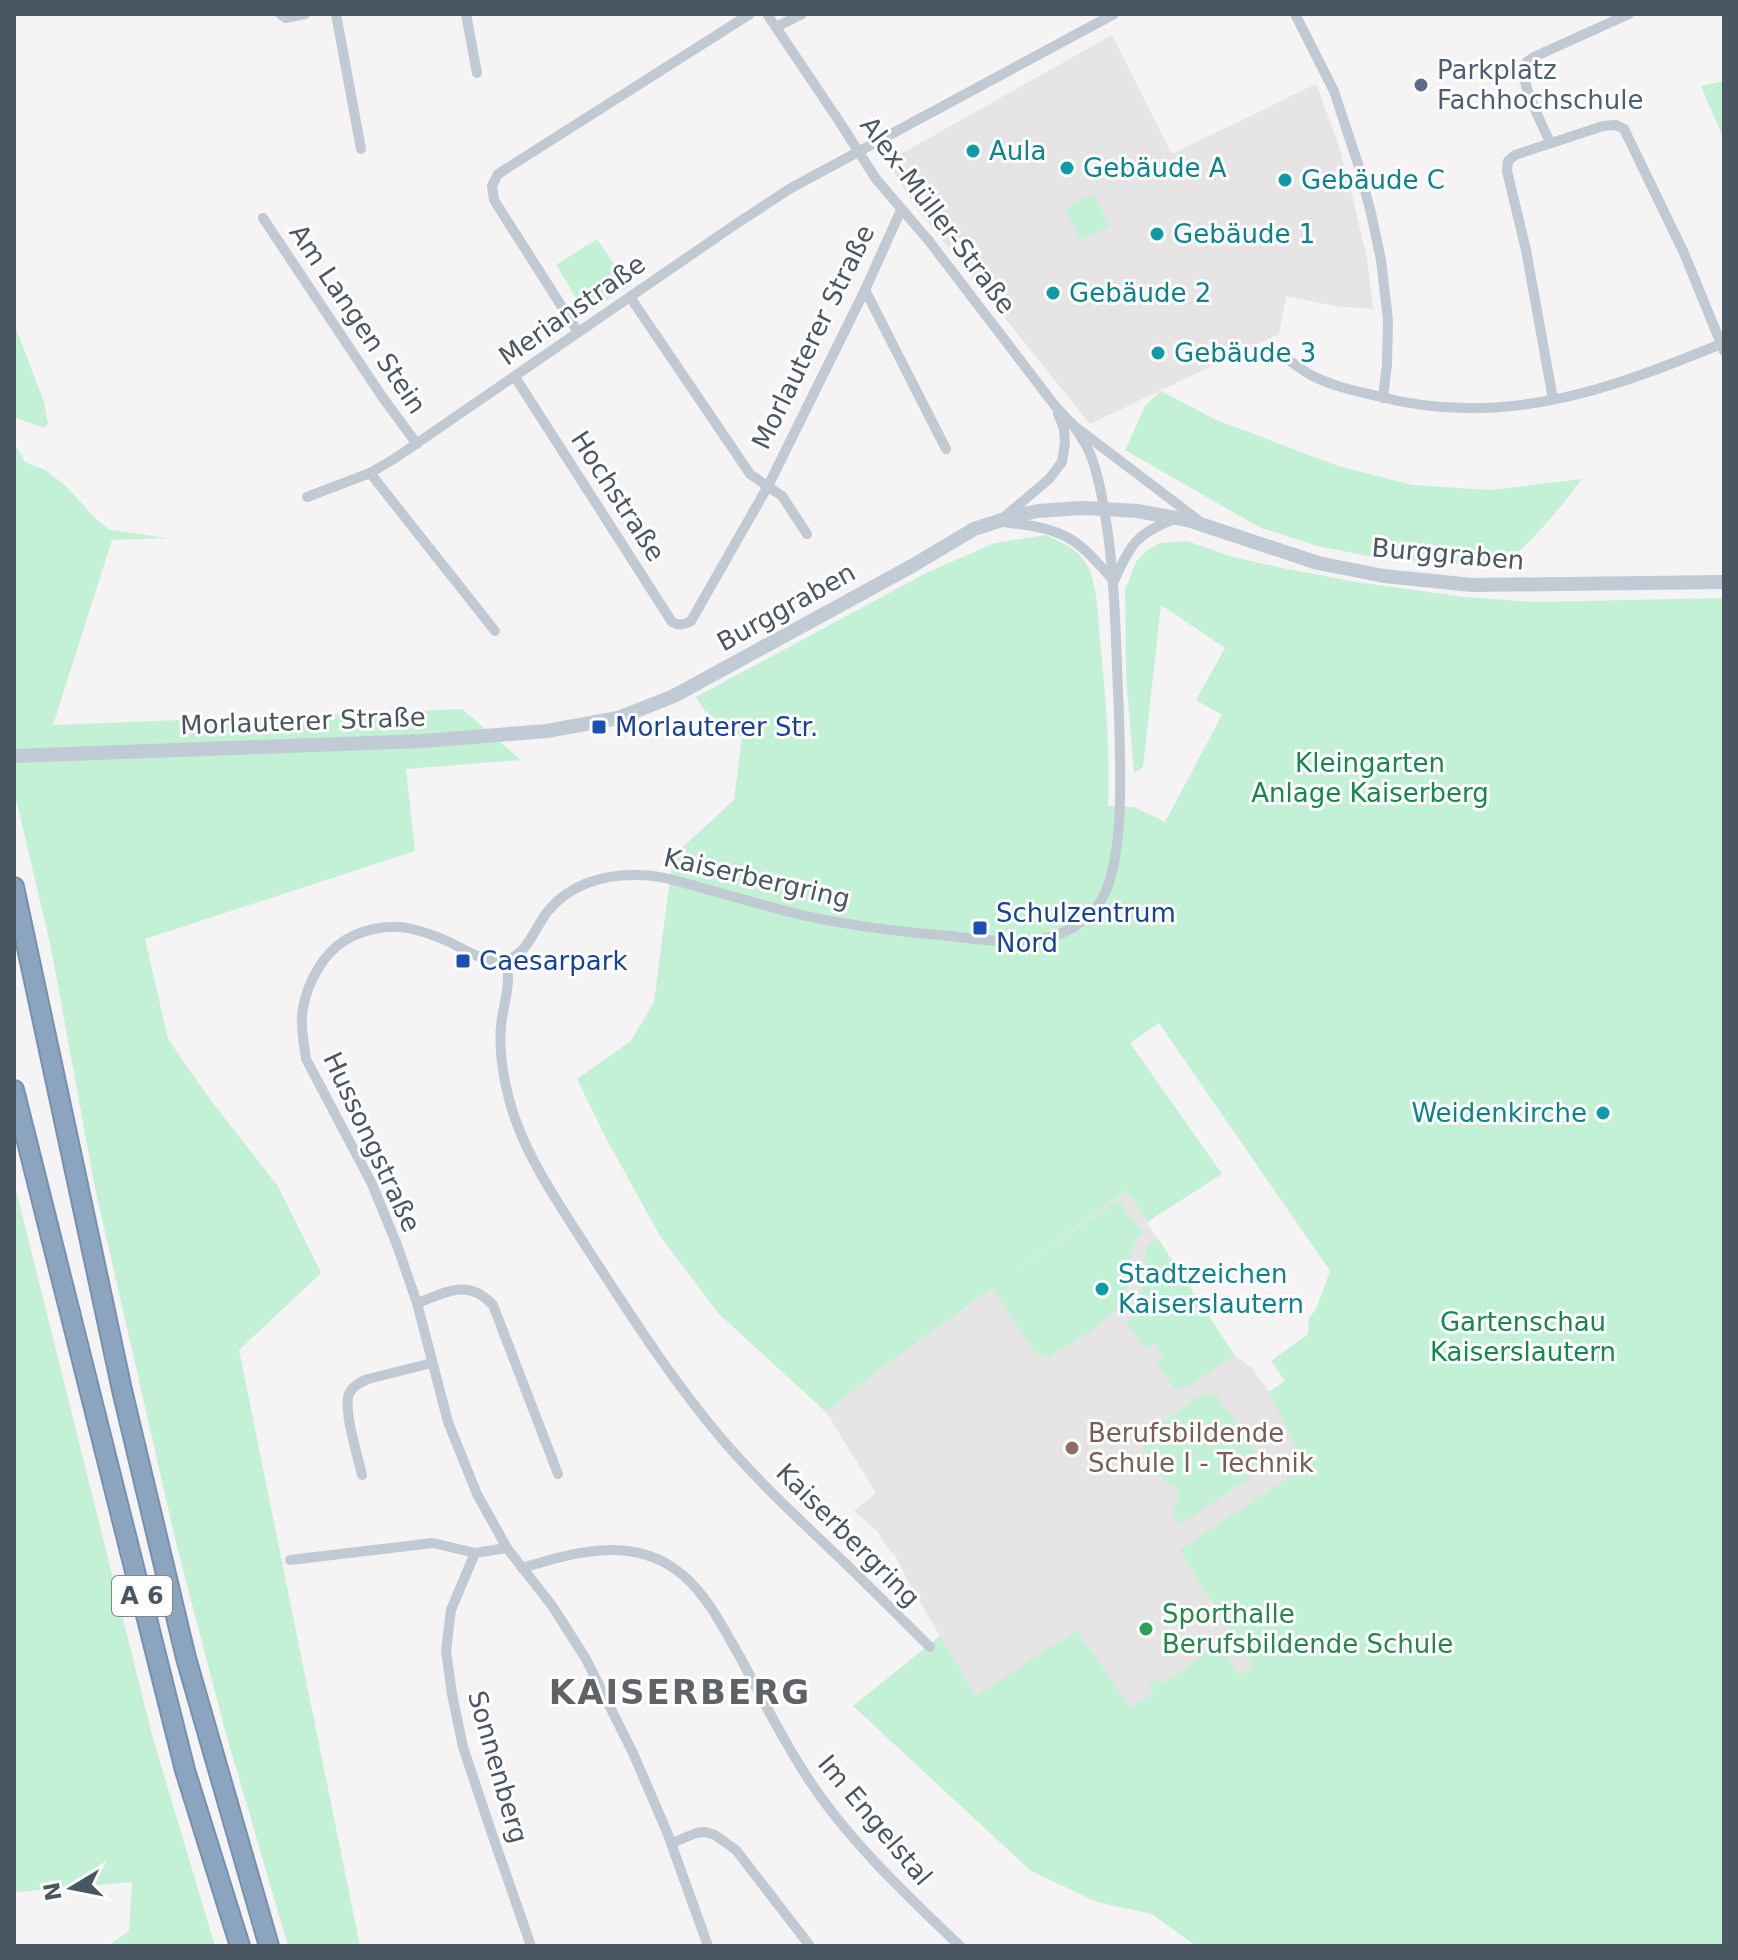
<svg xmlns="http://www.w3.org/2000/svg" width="1738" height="1960" viewBox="0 0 1738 1960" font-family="'DejaVu Sans',sans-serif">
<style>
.education{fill:#e6e4e5}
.green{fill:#c3f1d5}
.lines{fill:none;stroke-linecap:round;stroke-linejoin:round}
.highway-casing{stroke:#7690ad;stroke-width:22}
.street{stroke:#c1cad2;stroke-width:10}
.secondary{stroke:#c1cbd6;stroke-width:14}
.highway{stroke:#8ba5c1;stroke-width:18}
.service-dot{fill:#5c6f8a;stroke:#fff;stroke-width:3}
.culture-dot{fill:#0f9aa8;stroke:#fff;stroke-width:3}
.transit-dot{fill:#1a4fb4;stroke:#fff;stroke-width:3}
.education-dot{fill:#8d6e63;stroke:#fff;stroke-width:3}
.leisure-dot{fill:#2e9e5b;stroke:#fff;stroke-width:3}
.labels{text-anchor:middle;stroke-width:6;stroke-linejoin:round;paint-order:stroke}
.shield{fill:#fff;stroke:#808990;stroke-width:2}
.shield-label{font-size:24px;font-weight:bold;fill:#4a5661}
.service-label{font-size:26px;fill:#4e5e75;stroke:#fff;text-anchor:start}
.culture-label{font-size:26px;fill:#0d838f;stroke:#fff;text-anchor:start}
.street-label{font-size:26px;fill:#4a5661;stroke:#fff}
.transit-label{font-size:26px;fill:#164399;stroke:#fff;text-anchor:start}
.park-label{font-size:26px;fill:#17864f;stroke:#fff}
.education-label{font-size:26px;fill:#785e54;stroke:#fff;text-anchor:start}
.leisure-label{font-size:26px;fill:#27864d;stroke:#fff;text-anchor:start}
.district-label{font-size:34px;font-weight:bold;letter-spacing:2px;fill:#5f6368;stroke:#fff}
</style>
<rect width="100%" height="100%" fill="#f5f3f3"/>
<g class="education">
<polygon points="1112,35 1172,154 1316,84 1338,143 1352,195 1367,259 1373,309 1335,306 1286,296 1279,334 1090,424 922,215 904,190 888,161"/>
<polygon points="1126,1191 1235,1356 1252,1368 1269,1392 1302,1459 1291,1476 1179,1550 1253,1667 1238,1674 1131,1708 1077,1630 976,1697 909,1583 896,1557 887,1547 877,1531 854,1511 876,1493 826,1412 878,1371"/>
</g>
<g class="green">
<polygon points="1724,81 1724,140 1701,86"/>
<polygon points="1094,194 1110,226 1081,240 1065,208"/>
<polygon points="597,239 629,286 592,310 583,309 556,265"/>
<polygon points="14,323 44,402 48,424 44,428 14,417"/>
<path d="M1161,391L1214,419L1338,466L1412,485L1491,490L1582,479C1556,513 1535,539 1502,566L1437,563L1373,557L1317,546L1259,527L1125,450L1145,406Z"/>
<polygon points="14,443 25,462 45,470 66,486 96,519 110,530 168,538 112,540 53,725 462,709 521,760 406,769 415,851 145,939 168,1039 209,1098 277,1185 321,1273 239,1350 360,1946 288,1946 225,1730 177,1547 95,1188 51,948 14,790"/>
<path d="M1046,535C1066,544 1083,551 1091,574C1098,594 1098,619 1100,641C1106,696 1110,751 1108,806L1134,807L1165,822L1222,715L1196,700L1225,648L1161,605L1143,767L1134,773L1126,676L1125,590L1136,562L1146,551L1160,543L1187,541L1233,557L1282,568L1356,582L1465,597L1534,602L1724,598V1946H1196L1152,1914L1097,1902L1031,1871L853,1706L940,1636L976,1696L1077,1630L1131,1708L1154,1694L1148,1684L1157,1679L1161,1683L1177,1674L1207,1651L1223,1648L1238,1674L1253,1667L1179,1550L1291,1476L1302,1460L1269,1392L1285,1381L1271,1361L1308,1334L1309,1318L1316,1309L1330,1271L1159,1023L1130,1043L1222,1174L1147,1222L1126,1191L1004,1280L1118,1200L1143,1233C1124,1249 1132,1276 1125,1297C1118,1317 1066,1346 1048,1358L1035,1352L992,1288L878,1371L826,1412L719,1314L660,1236L607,1140L577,1079L631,1041L654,1002L673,856L734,800L742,737L705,711L696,697L928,572L995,543Z"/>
<polygon points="14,1182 152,1735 215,1946 108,1946 129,1931 132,1882 17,1892 14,1894"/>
<polygon points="1158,1239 1235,1356 1181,1390 1174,1388 1155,1360 1160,1362 1163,1358 1154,1343 1144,1349 1126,1323 1140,1300 1146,1250 1149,1242"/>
<polygon points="1210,1393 1217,1396 1256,1451 1260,1462 1256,1473 1181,1524 1171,1511 1180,1495 1173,1484 1166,1483 1138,1439 1203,1394"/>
</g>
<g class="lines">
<g class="highway-casing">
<g id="highway">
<polyline points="14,887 122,1390 186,1658 269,1946"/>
<polyline points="14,1090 185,1770 240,1946"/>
</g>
</g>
<g class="street">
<polyline points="280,14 286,18 305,14"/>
<polyline points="336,14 361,149"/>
<polyline points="466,14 477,73"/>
<polyline points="767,14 839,121 876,179 929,241 1056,407 1073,425 1198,520"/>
<polyline points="1295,14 1334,91 1358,164 1371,213 1381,260 1388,320 1387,364 1383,398"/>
<polyline points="776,27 802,14"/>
<path d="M1550,142C1543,127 1521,84 1524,69C1525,62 1530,59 1536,56L1629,14"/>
<polyline points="263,218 383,398 417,444"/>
<polyline points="865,290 946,449"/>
<polyline points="630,297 750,474 782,496 807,534"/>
<polyline points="578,332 494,200 492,186 498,174 750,14"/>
<path d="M1279,353C1289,360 1299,368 1309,374C1329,385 1351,390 1373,395C1417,407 1466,411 1512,406C1584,399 1655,371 1721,344"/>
<path d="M515,377L672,622C680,626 683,625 691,621L768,486L865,290L901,210"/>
<polyline points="1553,399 1526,250 1507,171 1508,161 1515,155 1603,126 1616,125 1624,129 1684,253 1724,351"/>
<polyline points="370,473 495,631"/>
<polyline points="307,497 370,473 394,459 733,226 791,188 1114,14"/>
<polyline points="1003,518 1049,479 1062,462 1065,443 1064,429 1058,413"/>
<path d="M1003,522C1027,525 1051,527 1072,540C1088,550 1101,567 1114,581"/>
<path d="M1115,579C1130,544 1138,533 1174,519"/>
<path d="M506,961C512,984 503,1004 501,1026C499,1049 503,1076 509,1099C523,1153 557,1201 587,1248C631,1316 675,1385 728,1446C764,1487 804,1524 844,1562C873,1590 901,1618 930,1647"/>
<path d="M417,1303C447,1292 468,1278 493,1305L558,1474"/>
<path d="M362,1475C358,1457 343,1410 349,1394C352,1386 360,1382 368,1379L432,1363"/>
<polyline points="475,1553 451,1610 446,1651 452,1694 463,1747 491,1831 531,1946"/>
<polyline points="290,1560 433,1543 475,1553 507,1548"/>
<path d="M522,1568C572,1553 628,1536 675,1569C705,1590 722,1626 740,1657C760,1694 779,1733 802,1769C842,1834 904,1893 960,1946"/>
<polyline points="672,1843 696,1833 705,1832 715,1835 736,1850 810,1946"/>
<path d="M708,1946L667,1832L633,1753L586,1659L553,1607L507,1548L477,1494L448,1422L417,1303L397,1245L372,1184L306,1059C304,1044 301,1030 302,1016C304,991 318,962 337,946C356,930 388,923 412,929C424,932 436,936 447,941C463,948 482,962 500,961C526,960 534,928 548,911C570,884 604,874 638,875C660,875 681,882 702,888C736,897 771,908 806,916C853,926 902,932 950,936C983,940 1017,945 1050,937C1073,931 1095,915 1105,893C1125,847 1120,764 1119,714C1116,654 1116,594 1108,534C1104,508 1100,480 1091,456C1087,445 1080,435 1073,425"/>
</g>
<polyline class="secondary" points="14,756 423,741 547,731 618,718 674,696 912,566 974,529 1014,516 1038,511 1080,508 1104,509 1137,511 1188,520 1318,563 1384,576 1472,585 1724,582"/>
<use href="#highway" class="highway"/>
</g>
<circle class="service-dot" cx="1421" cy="85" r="8"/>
<g class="culture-dot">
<circle cx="973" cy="151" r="8"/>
<circle cx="1067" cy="168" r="8"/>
<circle cx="1285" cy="180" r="8"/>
<circle cx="1157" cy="234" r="8"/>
<circle cx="1053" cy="293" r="8"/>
<circle cx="1158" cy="353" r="8"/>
<circle cx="1603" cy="1113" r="8"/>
<circle cx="1102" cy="1289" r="8"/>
</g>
<g class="transit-dot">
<rect x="591" y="719" width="16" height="16" rx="4"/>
<rect x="972" y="920" width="16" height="16" rx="4"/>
<rect x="455" y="953" width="16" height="16" rx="4"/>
</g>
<circle class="education-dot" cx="1072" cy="1448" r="8"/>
<circle class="leisure-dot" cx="1146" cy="1629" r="8"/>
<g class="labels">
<rect class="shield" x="112" y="1576" width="60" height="40" rx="6"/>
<g class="shield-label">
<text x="142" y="1604">A 6</text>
</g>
<g class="service-label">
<text x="1437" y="79">Parkplatz<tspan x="1437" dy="30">Fachhochschule</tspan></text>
</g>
<g class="culture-label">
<text x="989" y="160">Aula</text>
<text x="1083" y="177">Gebäude A</text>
<text x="1301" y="189">Gebäude C</text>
<text x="1173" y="243">Gebäude 1</text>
<text x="1069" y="302">Gebäude 2</text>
<text x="1174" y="362">Gebäude 3</text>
<text x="1587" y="1122" text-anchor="end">Weidenkirche</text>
<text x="1118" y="1283">Stadtzeichen<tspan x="1118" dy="30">Kaiserslautern</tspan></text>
</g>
<g class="street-label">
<text transform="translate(938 215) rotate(53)" y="9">Alex-Müller-Straße</text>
<text transform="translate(572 310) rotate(-35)" y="9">Merianstraße</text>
<text transform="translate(358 319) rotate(56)" y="9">Am Langen Stein</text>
<text transform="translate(813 337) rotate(-64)" y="9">Morlauterer Straße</text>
<text transform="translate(618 496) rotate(57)" y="9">Hochstraße</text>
<text transform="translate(1448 554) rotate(5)" y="9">Burggraben</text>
<text transform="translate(786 607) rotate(-29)" y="9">Burggraben</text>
<text transform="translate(303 721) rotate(-2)" y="9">Morlauterer Straße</text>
<text transform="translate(757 878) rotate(13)" y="9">Kaiserbergring</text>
<text transform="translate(372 1142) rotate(65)" y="9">Hussongstraße</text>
<text transform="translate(848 1535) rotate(45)" y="9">Kaiserbergring</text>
<text transform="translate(498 1767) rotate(74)" y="9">Sonnenberg</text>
<text transform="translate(875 1820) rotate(50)" y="9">Im Engelstal</text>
</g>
<g class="transit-label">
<text x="615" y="736">Morlauterer Str.</text>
<text x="996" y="922">Schulzentrum<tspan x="996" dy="30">Nord</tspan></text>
<text x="479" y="970">Caesarpark</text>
</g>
<g class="park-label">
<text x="1370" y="772">Kleingarten<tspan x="1370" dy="30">Anlage Kaiserberg</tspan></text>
<text x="1523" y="1331">Gartenschau<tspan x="1523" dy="30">Kaiserslautern</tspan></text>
</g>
<g class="education-label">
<text x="1088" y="1442">Berufsbildende<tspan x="1088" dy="30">Schule I - Technik</tspan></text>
</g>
<g class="leisure-label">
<text x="1162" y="1623">Sporthalle<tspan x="1162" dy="30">Berufsbildende Schule</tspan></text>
</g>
<g class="district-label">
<text x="680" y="1704">KAISERBERG</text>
</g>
</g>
<rect width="1738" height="1960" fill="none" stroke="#4a5661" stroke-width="32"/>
<g transform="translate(72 1888) rotate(260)" stroke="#ffffff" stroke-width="6" paint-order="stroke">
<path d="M0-6L14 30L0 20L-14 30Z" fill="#4a5661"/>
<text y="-12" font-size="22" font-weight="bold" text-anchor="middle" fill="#4a5661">N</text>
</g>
</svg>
